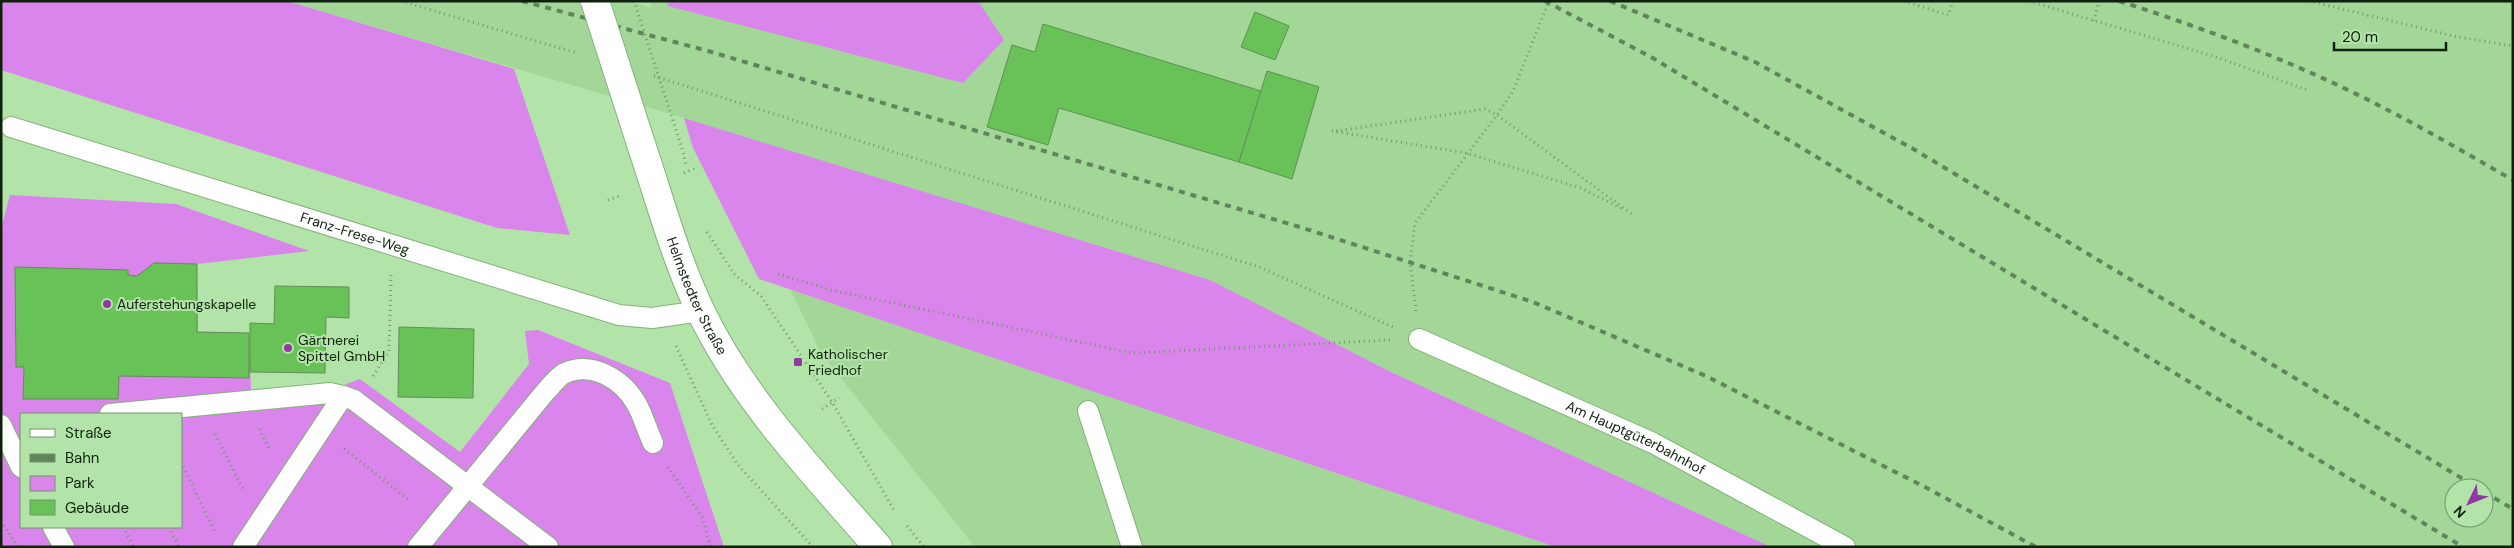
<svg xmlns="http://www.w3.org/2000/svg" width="2514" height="548" viewBox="0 0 2514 548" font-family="'DM Sans',sans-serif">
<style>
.built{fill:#a2d798;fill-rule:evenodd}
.green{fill:#da85eb;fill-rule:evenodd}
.building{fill:#68c257;stroke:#608e57}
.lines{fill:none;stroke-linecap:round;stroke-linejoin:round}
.service-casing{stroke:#83b27a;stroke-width:22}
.secondary-casing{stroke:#83b27a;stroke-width:30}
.path{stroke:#72986c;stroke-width:3;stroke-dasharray:1 4;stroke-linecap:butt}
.service{stroke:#fff;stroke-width:20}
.secondary{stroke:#fff;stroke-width:28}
.rail{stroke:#62845c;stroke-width:4;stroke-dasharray:6 6;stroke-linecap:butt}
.secondary-bridge-casing{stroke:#83b27a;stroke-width:30;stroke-linecap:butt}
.path-bridge{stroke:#72986c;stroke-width:3;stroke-dasharray:1 4;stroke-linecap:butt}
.secondary-bridge{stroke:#fff;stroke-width:28}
.poi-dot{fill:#9238a3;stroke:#b2e4a9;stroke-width:2}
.labels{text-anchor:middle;stroke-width:4;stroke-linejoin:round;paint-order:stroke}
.street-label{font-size:14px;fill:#0f210c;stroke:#b2e4a9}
.poi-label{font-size:14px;fill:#0f210c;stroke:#b2e4a9;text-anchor:start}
</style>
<rect width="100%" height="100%" fill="#b2e4a9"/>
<g class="built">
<path d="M287,1H630L651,8L649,1H2513V547H1771L1391,372L1210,280L684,118ZM2454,488H2484V518H2454Z"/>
<polygon points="790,289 1556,547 975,547 821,353"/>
</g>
<g class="green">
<polygon points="1,1 287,1 514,69 570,235 497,228 1,70"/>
<polygon points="667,1 978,1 1004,40 963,83 668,6"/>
<polygon points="684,118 1210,280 1391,372 1771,547 1556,547 759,279 693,148"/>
<path d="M10,195L176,204L309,251L197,264L198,332L249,333L251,391L344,385L360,379L460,452L529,364L525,331L538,330L670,383L724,547H1V229ZM21,414H181V527H21Z"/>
</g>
<g class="building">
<polygon points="1255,12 1289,26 1275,60 1241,47"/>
<polygon points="1043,24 1261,91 1239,162 1059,108 1048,145 987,127 1012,45 1035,52"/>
<polygon points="1267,71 1319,87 1292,179 1239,162"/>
<polygon points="154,263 197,264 197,332 249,333 249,378 119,376 118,399 23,399 24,367 16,367 15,267 128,270 128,275 137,276"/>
<polygon points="275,286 349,287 349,318 326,317 325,373 250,372 250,323 274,324"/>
<polygon points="399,327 474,329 473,398 398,397"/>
</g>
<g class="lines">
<g class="service-casing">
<g id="service">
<path id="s1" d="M11,127L619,315L652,318L701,311"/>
<path id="s2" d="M1419,339L1653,443L1845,547"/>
<polyline points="1088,411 1132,547"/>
<polyline points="110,414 330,393 343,396"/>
<polyline points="1,425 21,467"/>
<polyline points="53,527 64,547"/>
<polyline points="243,547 343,396 354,400 548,547"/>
<path d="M418,547L546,391C551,386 557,378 563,374C591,360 622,379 636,403C643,415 647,430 653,443"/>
</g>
</g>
<g class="secondary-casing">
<g id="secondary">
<path id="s3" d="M641,144C660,200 675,258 701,312C744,401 814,473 878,547"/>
</g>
</g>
<g class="path">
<polyline points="401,1 577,53"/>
<polyline points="1904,1 1948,15 1953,1"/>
<polyline points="2029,1 2219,58 2307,90"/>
<polyline points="2309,1 2458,37 2513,46"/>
<polyline points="2094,21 2099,1"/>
<polyline points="654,76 1259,267 1393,327"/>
<polyline points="1332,131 1466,153 1581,188 1624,210"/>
<polyline points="1336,131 1485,109 1497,115 1513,91 1549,1"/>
<polyline points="682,148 686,164"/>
<polyline points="684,173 696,168"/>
<polyline points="608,200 622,195"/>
<polyline points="707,232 734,274 761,296 832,402 895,512"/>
<polyline points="778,274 831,290 1133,353 1391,340"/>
<polyline points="1416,311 1410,262 1415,223 1497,115 1633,215"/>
<polyline points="676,346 712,425 738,465 813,547"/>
<polyline points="373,376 389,352 391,275"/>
<polyline points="822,409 839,398"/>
<polyline points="259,429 270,450"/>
<polyline points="215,434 244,491"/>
<polyline points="344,449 408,499"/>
<polyline points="181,462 215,532"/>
<polyline points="668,467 702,517 711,547"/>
<polyline points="1,521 18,547"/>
<polyline points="907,526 924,547"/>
<polyline points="123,527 134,547"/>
<polyline points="169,527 179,547"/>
</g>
<use href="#service" class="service"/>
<use href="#secondary" class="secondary"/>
<g class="rail">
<polyline points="522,1 708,51 1303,228 1533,302 1706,376 1925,487 2036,547"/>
<polyline points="1545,1 1651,57 2463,547"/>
<polyline points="1610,1 1755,62 1915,150 2478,488"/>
<path d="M2119,1C2209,30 2297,63 2380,106C2425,129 2469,155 2513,180"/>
<polyline points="2484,492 2513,509"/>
</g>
<g class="secondary-bridge-casing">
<polyline id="secondary-bridge" points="595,1 641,144"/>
</g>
<polyline class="path-bridge" points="634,1 682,148"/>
<use href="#secondary-bridge" class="secondary-bridge"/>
</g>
<g class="poi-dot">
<circle cx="107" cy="304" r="5"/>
<circle cx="288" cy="348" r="5"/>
<rect x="793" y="357" width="10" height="10" rx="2.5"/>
</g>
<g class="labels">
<g class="street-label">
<text dy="5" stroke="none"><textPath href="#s1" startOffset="360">Franz-Frese-Weg</textPath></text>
<text dy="5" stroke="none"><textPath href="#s3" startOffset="162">Helmstedter Straße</textPath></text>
<text dy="5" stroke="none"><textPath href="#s2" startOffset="238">Am Hauptgüterbahnhof</textPath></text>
</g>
<g class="poi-label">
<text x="117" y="309">Auferstehungskapelle</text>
<text x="298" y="345">Gärtnerei<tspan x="298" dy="16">Spittel GmbH</tspan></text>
<text x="808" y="359">Katholischer<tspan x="808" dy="16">Friedhof</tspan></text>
</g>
</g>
<rect width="2514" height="548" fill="none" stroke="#0f210c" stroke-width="5"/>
<rect x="20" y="413" width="162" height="115" fill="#b2e4a9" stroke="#71966a"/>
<rect x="30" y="429" width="25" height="8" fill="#ffffff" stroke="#71966a"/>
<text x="65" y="438" font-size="15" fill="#0f210c">Straße</text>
<rect x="30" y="454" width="25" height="8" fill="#62845c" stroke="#71966a"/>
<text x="65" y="463" font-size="15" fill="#0f210c">Bahn</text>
<rect x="30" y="476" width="25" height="15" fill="#da85eb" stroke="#71966a"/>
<text x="65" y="488" font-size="15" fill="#0f210c">Park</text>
<rect x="30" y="500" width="25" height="15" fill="#68c257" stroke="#71966a"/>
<text x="65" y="513" font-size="15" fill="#0f210c">Gebäude</text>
<g transform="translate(2469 503) rotate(227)"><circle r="24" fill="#b2e4a9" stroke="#71966a"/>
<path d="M0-4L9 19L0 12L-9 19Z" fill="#9238a3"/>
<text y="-8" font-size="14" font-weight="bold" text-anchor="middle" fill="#0f210c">N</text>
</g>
<path d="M2334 42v8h112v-8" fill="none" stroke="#0f210c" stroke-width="2.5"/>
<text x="2342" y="42" font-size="15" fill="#0f210c" stroke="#b2e4a9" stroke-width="4" paint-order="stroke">20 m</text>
</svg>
